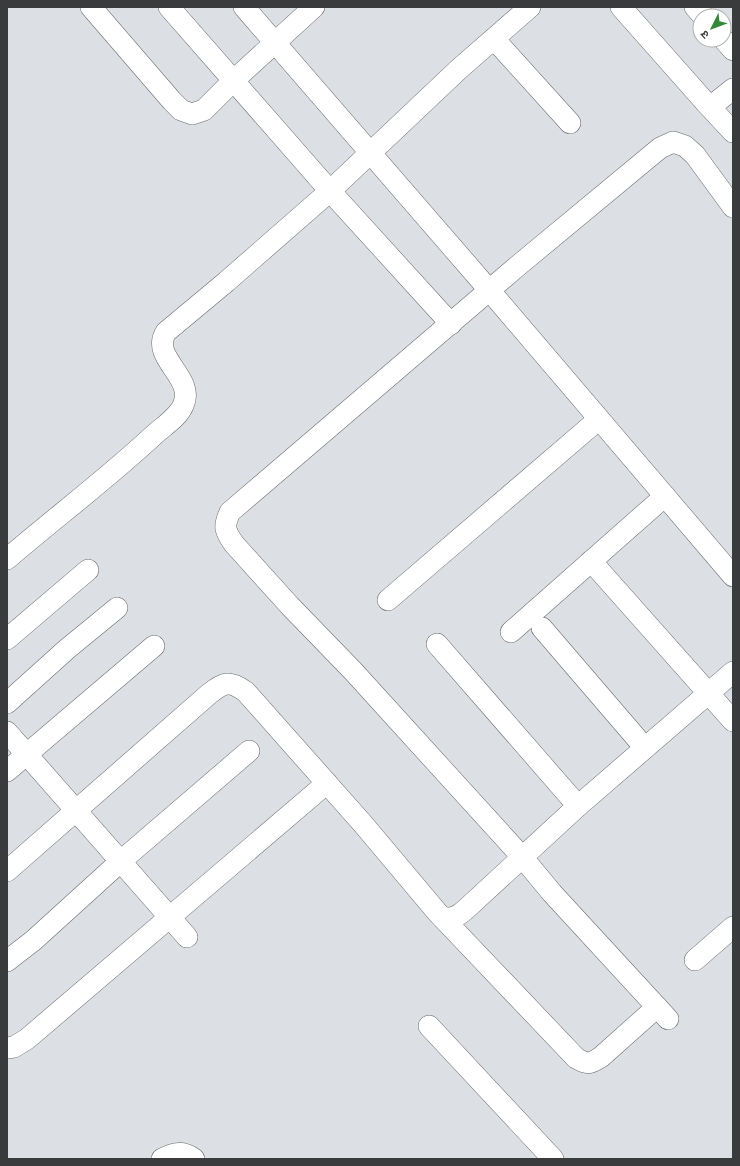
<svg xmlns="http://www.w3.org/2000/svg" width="740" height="1166" viewBox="0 0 740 1166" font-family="'IBM Plex Sans','Noto Sans Devanagari',sans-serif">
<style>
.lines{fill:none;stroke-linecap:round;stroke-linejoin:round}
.street-casing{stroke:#686b6e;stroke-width:22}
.street{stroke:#fff;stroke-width:21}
</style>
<rect width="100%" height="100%" fill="#dcdfe3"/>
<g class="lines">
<g class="street-casing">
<g id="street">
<polyline points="91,7 172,101 181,110 192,114 204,110 233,81 314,7"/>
<polyline points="169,7 330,191 451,324"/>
<polyline points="244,7 490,291 733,576"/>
<polyline points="621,7 706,103 714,104 733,89"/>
<polyline points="695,7 703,16"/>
<polyline points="494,39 570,123"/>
<polyline points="724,40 733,50"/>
<polyline points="706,103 733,132"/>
<path d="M7,559C56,517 108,478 155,434C165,425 180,416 184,403C194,377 150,357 166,332L226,282L330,191L459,69L530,7"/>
<polyline points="591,561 733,721"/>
<polyline points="388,600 599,419"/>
<polyline points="542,628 645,748"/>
<polyline points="511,632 665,496"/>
<polyline points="7,639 88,570"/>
<polyline points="437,644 578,806"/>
<polyline points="7,703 67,649 117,608"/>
<polyline points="7,732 187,937"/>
<polyline points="7,771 154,646"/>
<path d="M7,871L209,694C224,682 230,680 246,692L363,824L437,912L576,1058C588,1065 590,1064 601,1057L657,1007"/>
<path d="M443,918C453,919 458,916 465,910L578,806L733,672"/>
<polyline points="695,960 733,927"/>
<polyline points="7,961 34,940 121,861 249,751"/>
<path d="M668,1019L552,893L523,858L353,671L290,606L234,544C225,531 223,527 230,512L520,264L660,148L673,142L685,146L695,155L733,207"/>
<polyline points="429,1026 553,1159"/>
<polyline points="7,1048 14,1047 27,1039 327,783"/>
<path d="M162,1159C175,1152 183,1151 194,1159"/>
</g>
</g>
<use href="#street" class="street"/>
</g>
<rect width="740" height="1166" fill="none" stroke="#3a3b3d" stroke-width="16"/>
<g transform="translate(712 28) rotate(228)"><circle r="19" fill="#ffffff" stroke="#b0b1b1"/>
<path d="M0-3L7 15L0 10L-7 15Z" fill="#328938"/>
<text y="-6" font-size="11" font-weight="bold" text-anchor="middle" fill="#3a3b3d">उ</text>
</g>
</svg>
